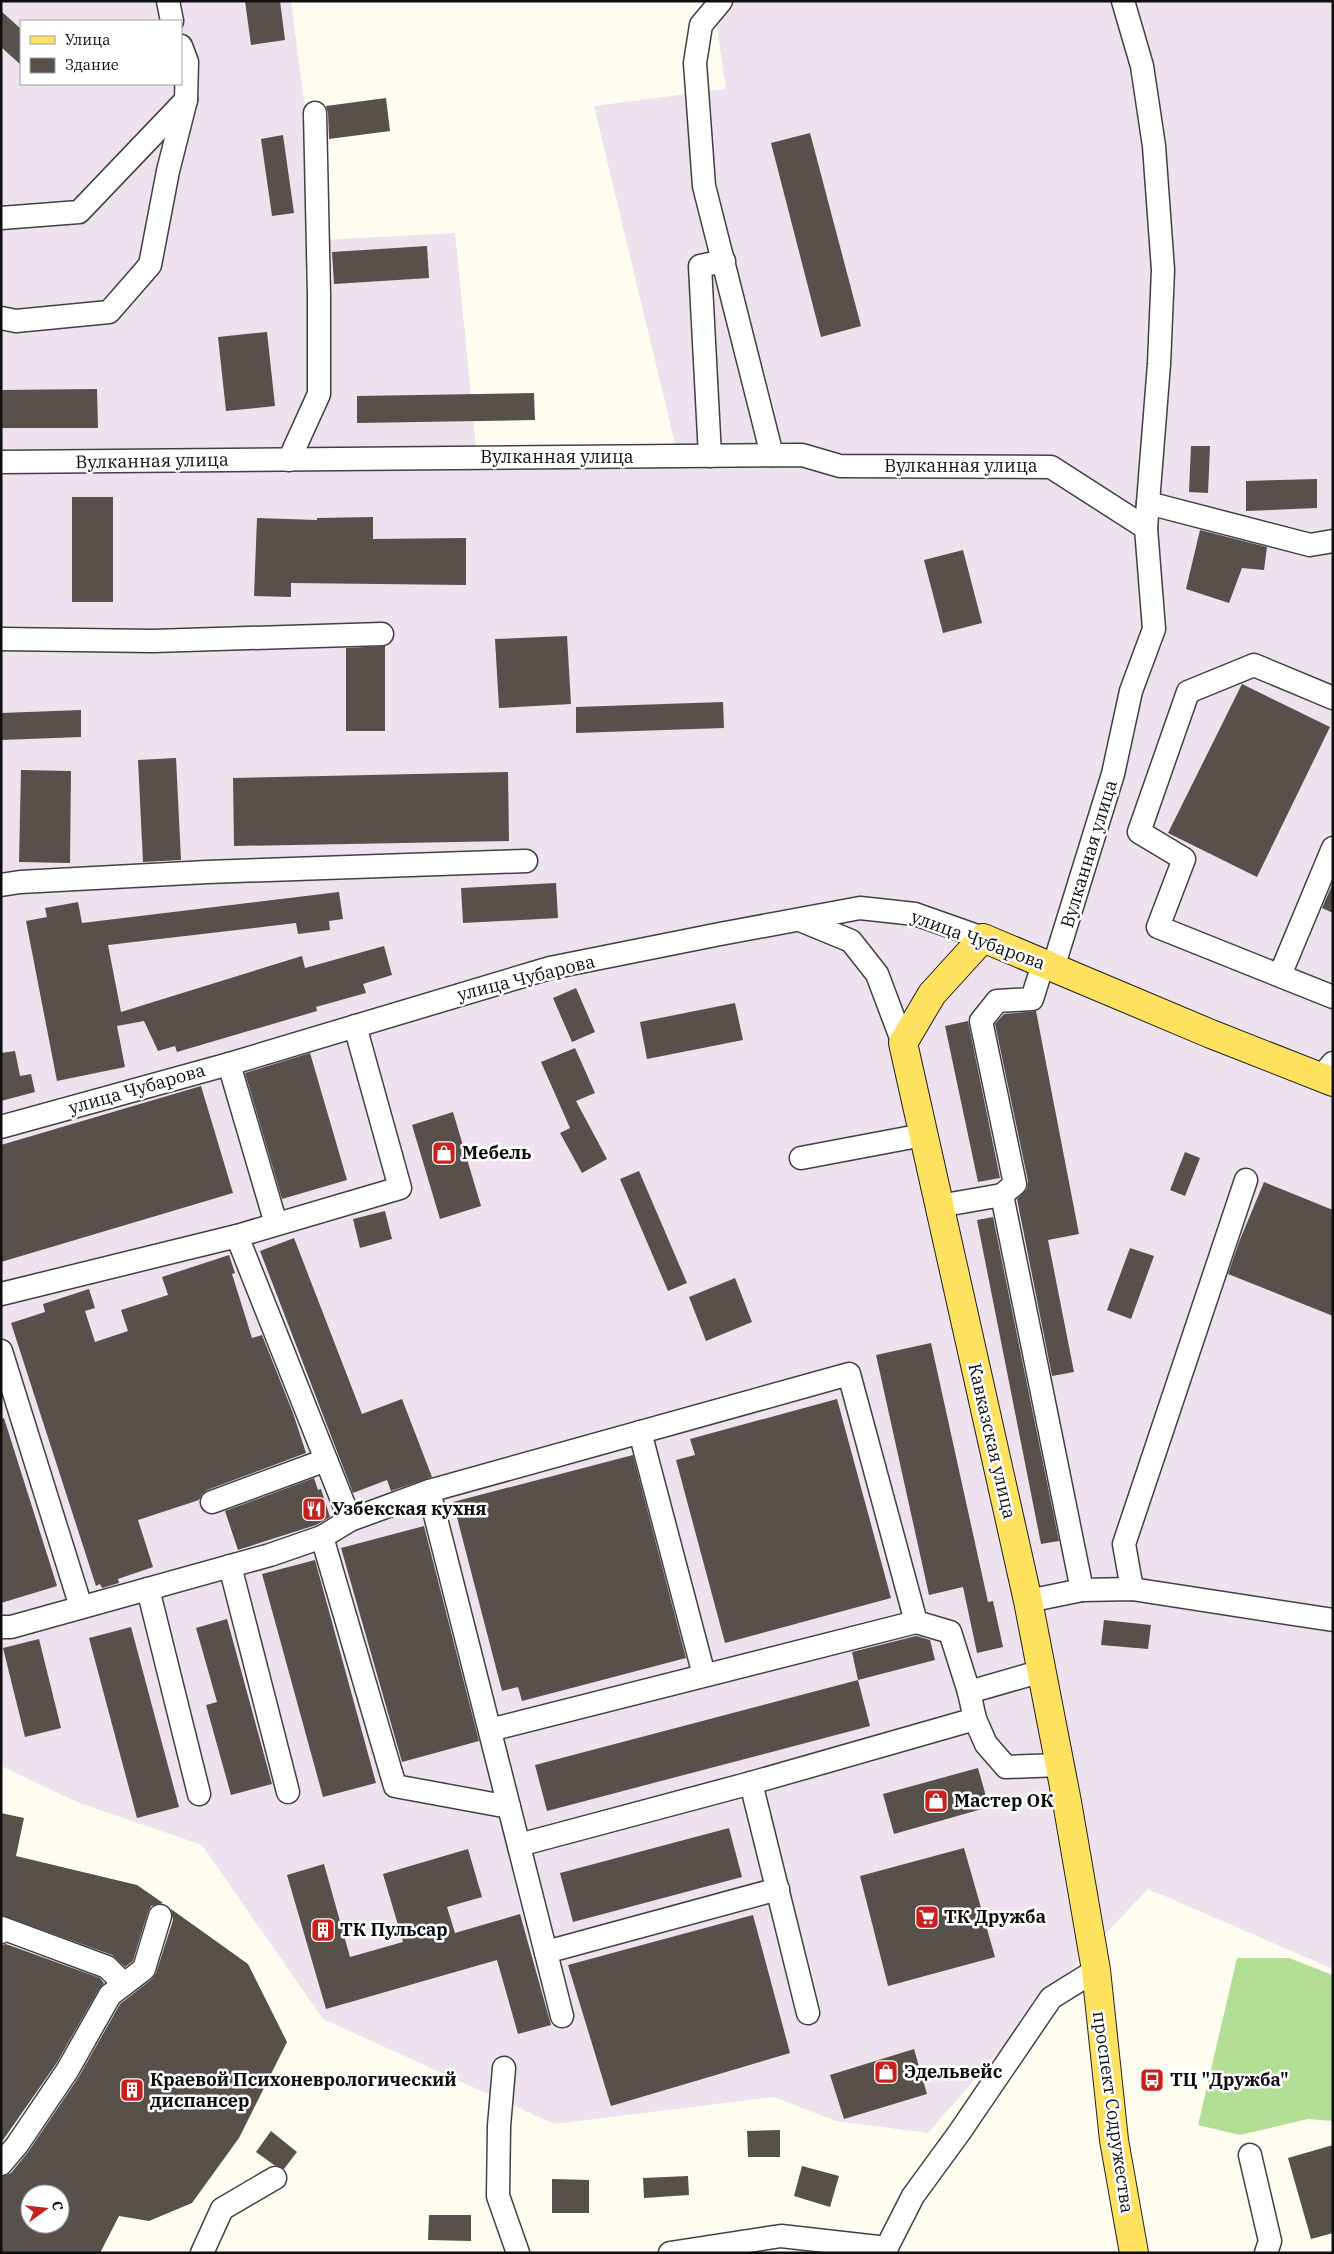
<svg xmlns="http://www.w3.org/2000/svg" width="1334" height="2254" viewBox="0 0 1334 2254" font-family="'IBM Plex Serif',serif">
<style>
.industrial{fill:#ede2ed;fill-rule:evenodd}
.forest{fill:#b2de95}
.building{fill:#58504a;fill-rule:evenodd}
.lines{fill:none;stroke-linecap:round;stroke-linejoin:round}
.minor-casing{stroke:#414141;stroke-width:25}
.major-casing{stroke:#1f1f1f;stroke-width:30}
.minor{stroke:#fff;stroke-width:22}
.major{stroke:#ffe160;stroke-width:28}
.labels{text-anchor:middle;stroke-width:5;stroke-linejoin:round;paint-order:stroke}
.street-label{font-size:18px;fill:#0e0e0e;stroke:#fff}
.poi-label{font-size:18px;font-weight:bold;fill:#0e0e0e;stroke:#fff;text-anchor:start}
</style>
<rect width="100%" height="100%" fill="#fffdf0"/>
<path class="industrial" d="M1,1H291L322,240L455,233L476,447L675,444L594,106L726,89L713,1H1333V1969L1148,1889L1062,1979L928,2133L836,2121L774,2097L554,2124L323,2019L202,1845L77,1802L1,1766ZM21,21H181V84H21Z"/>
<polygon class="forest" points="1237,1958 1289,1958 1333,1975 1333,2121 1308,2119 1240,2135 1198,2125"/>
<g class="building">
<polygon points="245,1 280,1 285,40 251,45"/>
<polygon points="1,11 21,29 21,65 1,47"/>
<polygon points="386,98 390,131 329,139 328,113 326,106"/>
<polygon points="810,133 861,326 821,337 771,143"/>
<polygon points="283,135 294,213 272,216 261,139"/>
<polygon points="427,246 429,278 334,284 332,252"/>
<polygon points="267,332 275,406 226,411 218,337"/>
<polygon points="97,389 98,428 1,428 1,390"/>
<polygon points="534,393 535,420 357,423 357,396"/>
<polygon points="1191,446 1210,446 1208,493 1189,492"/>
<polygon points="1317,479 1317,508 1246,511 1246,481"/>
<rect x="72" y="497" width="41" height="105"/>
<polygon points="373,517 373,539 466,538 466,585 291,583 291,597 254,596 257,518 317,520 317,518"/>
<polygon points="1200,530 1267,547 1264,570 1242,568 1229,603 1186,589"/>
<polygon points="963,550 982,623 943,633 924,560"/>
<polygon points="567,636 571,704 499,708 495,639"/>
<polygon points="385,646 385,731 346,731 346,648"/>
<polygon points="1242,684 1330,727 1257,877 1168,833"/>
<polygon points="723,702 724,728 576,733 576,707"/>
<polygon points="81,710 81,737 1,740 1,713"/>
<polygon points="176,758 181,860 143,862 138,760"/>
<polygon points="21,770 71,771 70,863 19,862"/>
<polygon points="508,772 509,841 234,846 233,778"/>
<polygon points="556,883 558,918 463,923 461,888"/>
<polygon points="1333,883 1333,913 1322,908"/>
<polygon points="339,892 343,919 329,921 330,930 298,934 296,923 108,945 121,1012 302,956 305,968 384,946 392,975 363,984 366,993 316,1007 317,1011 177,1052 175,1046 158,1051 144,1021 117,1026 125,1067 57,1081 26,921 47,917 45,908 78,902 82,923"/>
<polygon points="576,988 595,1032 572,1042 553,998"/>
<polygon points="735,1003 743,1040 647,1059 640,1022"/>
<polygon points="1036,1011 1079,1234 1048,1240 1074,1372 1052,1376 1017,1199 1027,1189 1028,1181 995,1024 1004,1014"/>
<polygon points="968,1021 1000,1178 978,1182 945,1026"/>
<polygon points="575,1048 595,1093 576,1101 607,1159 582,1173 560,1133 570,1128 541,1062"/>
<polygon points="15,1051 20,1076 31,1074 35,1092 1,1101 1,1053"/>
<polygon points="310,1053 347,1180 282,1199 245,1073"/>
<polygon points="201,1086 233,1193 1,1262 1,1145"/>
<polygon points="453,1112 481,1206 440,1219 412,1125"/>
<polygon points="1185,1152 1200,1158 1185,1196 1170,1190"/>
<polygon points="639,1171 687,1283 668,1291 620,1179"/>
<polygon points="1264,1182 1333,1210 1333,1316 1228,1274 1239,1242"/>
<polygon points="385,1211 392,1239 360,1248 353,1219"/>
<polygon points="993,1217 1059,1541 1041,1544 977,1220"/>
<polygon points="294,1238 362,1414 402,1399 432,1477 391,1491 387,1480 353,1493 260,1251"/>
<polygon points="1130,1248 1154,1256 1131,1319 1107,1310"/>
<polygon points="229,1255 235,1273 232,1274 252,1338 262,1335 293,1413 306,1453 207,1490 202,1494 199,1500 138,1520 153,1567 118,1579 119,1583 102,1588 100,1584 96,1586 11,1323 45,1312 43,1304 89,1289 95,1308 85,1311 95,1342 128,1331 121,1310 168,1295 162,1277"/>
<polygon points="735,1278 752,1322 706,1341 689,1297"/>
<polygon points="931,1343 988,1602 993,1601 1003,1647 977,1653 963,1587 929,1595 876,1355"/>
<polygon points="837,1399 891,1598 725,1643 676,1460 695,1455 690,1439"/>
<polygon points="4,1418 57,1586 1,1603 1,1419"/>
<polygon points="633,1455 686,1658 522,1701 518,1687 502,1691 453,1502"/>
<polygon points="314,1478 318,1490 321,1489 330,1517 316,1525 238,1550 225,1511"/>
<polygon points="424,1526 479,1741 402,1762 341,1548"/>
<polygon points="315,1560 376,1783 323,1797 262,1574"/>
<polygon points="227,1619 272,1784 231,1795 206,1705 217,1702 196,1628"/>
<polygon points="1104,1620 1151,1625 1148,1649 1101,1645"/>
<polygon points="131,1627 179,1807 137,1818 89,1638"/>
<polygon points="916,1636 930,1640 935,1660 858,1680 852,1652"/>
<polygon points="39,1639 61,1728 25,1737 3,1648"/>
<polygon points="858,1680 870,1726 547,1811 535,1765"/>
<polygon points="978,1768 989,1807 894,1834 883,1794"/>
<polygon points="1,1813 24,1818 16,1856 137,1885 163,1903 151,1906 148,1912 133,1961 125,1967 112,1955 1,1915"/>
<polygon points="729,1828 742,1877 573,1922 560,1873"/>
<polygon points="964,1848 995,1957 888,1986 860,1876"/>
<polygon points="468,1849 482,1897 447,1907 455,1933 520,1914 551,2025 518,2034 497,1960 326,2009 287,1875 324,1864 350,1957 403,1942 383,1874"/>
<path d="M171,1909L248,1964L287,2042L239,2138L192,2203L149,2221L119,2216L100,2253H1V2177L11,2173L28,2152L78,2078L120,2004L152,1979L156,1973L173,1920ZM30,2194H60V2224H30Z"/>
<polygon points="753,1915 790,2053 611,2106 568,1965"/>
<polygon points="6,1944 100,1978 104,1983 99,1989 56,2064 1,2143 1,1945"/>
<polygon points="914,2049 927,2094 844,2119 830,2075"/>
<polygon points="780,2130 780,2157 748,2157 747,2131"/>
<polygon points="271,2131 297,2152 284,2169 274,2165 256,2152"/>
<polygon points="1333,2145 1333,2233 1311,2239 1288,2158"/>
<polygon points="802,2166 839,2176 830,2207 794,2196"/>
<polygon points="688,2176 689,2195 644,2198 643,2178"/>
<polygon points="552,2179 589,2180 589,2213 552,2213"/>
<polygon points="429,2215 471,2215 471,2241 428,2240"/>
</g>
<g class="lines">
<g class="minor-casing">
<g id="minor">
<polyline points="168,1 172,21"/>
<polyline points="721,1 701,25 695,63 704,186 772,455"/>
<polyline points="1123,1 1142,66 1154,146 1163,270 1159,364 1146,528"/>
<polyline points="1,218 79,212 186,100 187,62 181,46"/>
<polyline points="1,318 16,321 109,312 150,265 168,171 186,100"/>
<polyline points="710,456 700,266 724,261"/>
<polyline points="289,460 319,394 319,295 315,113"/>
<polyline points="1,462 802,455 840,466 1051,467 1146,528 1154,629 1131,691 1113,774 1053,968"/>
<polyline points="1148,503 1310,545 1333,541"/>
<polyline points="1,639 153,641 382,634"/>
<polyline points="1333,698 1254,665 1188,692 1139,832 1184,859 1158,927 1333,997"/>
<polyline points="1,885 20,882 207,872 526,861"/>
<polyline points="800,920 851,941 877,974 903,1043"/>
<polyline points="1043,964 1032,999 997,1001 981,1021 1015,1184 1002,1195 1082,1590"/>
<polyline points="1280,975 1333,848"/>
<polyline points="229,1064 276,1224"/>
<polyline points="1321,1077 1333,1063"/>
<polyline points="1,1127 229,1064 550,968 720,934 860,908 915,914 983,938"/>
<polyline points="801,1158 923,1135"/>
<polyline points="939,1206 1002,1195"/>
<polyline points="237,1236 400,1188 355,1026"/>
<polyline points="1,1294 237,1236 350,1520"/>
<polyline points="1,1351 81,1607"/>
<polyline points="640,1432 704,1675"/>
<polyline points="429,1491 849,1374 916,1622"/>
<polyline points="212,1502 326,1460"/>
<polyline points="322,1537 395,1786 509,1807"/>
<polyline points="230,1566 288,1792"/>
<polyline points="148,1589 199,1794"/>
<polyline points="1132,1589 1124,1544 1246,1180"/>
<polyline points="1028,1601 1082,1590 1132,1589 1333,1620"/>
<polyline points="1,1627 11,1627 270,1555 322,1537 350,1520 429,1491 562,2016"/>
<polyline points="975,1719 986,1744 1006,1767 1060,1765"/>
<polyline points="490,1730 916,1622 950,1632 969,1692 1042,1671"/>
<polyline points="751,1783 808,2013"/>
<polyline points="519,1845 751,1783 975,1719 969,1692"/>
<polyline points="1,1932 2,1928 107,1967 124,1984"/>
<polyline points="546,1952 778,1889"/>
<polyline points="504,2068 499,2126 498,2196 518,2253"/>
<polyline points="1250,2155 1270,2241 1266,2253"/>
<polyline points="1,2164 17,2145 67,2071 110,1995 144,1969 160,1916"/>
<polyline points="202,2253 222,2209 275,2178"/>
<polyline points="670,2253 781,2236 887,2248"/>
<polyline points="884,2253 913,2196 959,2133 1051,1998 1096,1970"/>
</g>
</g>
<g class="major-casing">
<polyline id="major" points="1134,2253 1114,2140 1096,1970 1067,1802 1028,1601 903,1043 932,994 983,938 1211,1034 1333,1082"/>
</g>
<use href="#minor" class="minor"/>
<use href="#major" class="major"/>
</g>
<defs>
<g id="shop-square" transform="scale(1.25)"><rect x="-9" y="-9" width="18" height="18" rx="4" fill="#c7201e" stroke="#fff"/><path d="M-5-2.5h2.3a2.7 3.5 0 0 1 5.4 0H5L5.5 6h-11ZM-1.5-2.5h3a1.5 2.3 0 0 0-3 0Z" fill="#fff"/></g>
<g id="restaurant-square" transform="scale(1.25)"><rect x="-9" y="-9" width="18" height="18" rx="4" fill="#c7201e" stroke="#fff"/><path d="M-5-6h1v4h1v-4h1v4h1v-4h1v5L-1.5 .5V6h-2V.5L-5-1ZM5-6V6H3V1.5H1.5Q1.5-4 5-6Z" fill="#fff"/></g>
<g id="supermarket-square" transform="scale(1.25)"><rect x="-9" y="-9" width="18" height="18" rx="4" fill="#c7201e" stroke="#fff"/><path d="M-6-5.5h2.5l.6 2H6L4.5 2H-2.5L-4.4-4H-6ZM-1.5 3.2a1.3 1.3 0 1 0 .1 0ZM3 3.2a1.3 1.3 0 1 0 .1 0Z" fill="#fff"/></g>
<g id="building-square" transform="scale(1.25)"><rect x="-9" y="-9" width="18" height="18" rx="4" fill="#c7201e" stroke="#fff"/><path d="M-4-6H4V6H1V3H-1V6H-4ZM-2.5-4.3h1.7v1.8h-1.7ZM.8-4.3h1.7v1.8H.8ZM-2.5-1h1.7V.8h-1.7ZM.8-1h1.7V.8H.8Z" fill="#fff"/></g>
<g id="bus-square" transform="scale(1.25)"><rect x="-9" y="-9" width="18" height="18" rx="4" fill="#c7201e" stroke="#fff"/><path d="M-5-6H5V4H4V6H2V4H-2V6H-4V4H-5ZM-3.5-4V0h7V-4ZM-3.5 1.2v1.5H-2V1.2ZM2 1.2v1.5H3.5V1.2Z" fill="#fff"/></g>
</defs>
<g fill-rule="evenodd">
<use href="#shop-square" x="444" y="1153"/>
<use href="#restaurant-square" x="314" y="1509"/>
<use href="#shop-square" x="936" y="1801"/>
<use href="#supermarket-square" x="927" y="1917"/>
<use href="#building-square" x="323" y="1930"/>
<use href="#shop-square" x="886" y="2072"/>
<use href="#bus-square" x="1152" y="2080"/>
<use href="#building-square" x="132" y="2090"/>
</g>
<g class="labels">
<g class="street-label">
<text x="557" y="463">Вулканная улица</text>
<text transform="translate(152 461) rotate(-1)" y="6">Вулканная улица</text>
<text x="961" y="472">Вулканная улица</text>
<text transform="translate(1089 854) rotate(-73)" y="6">Вулканная улица</text>
<text transform="translate(978 940) rotate(20)" y="6">улица Чубарова</text>
<text transform="translate(526 978) rotate(-14)" y="6">улица Чубарова</text>
<text transform="translate(137 1089) rotate(-16)" y="6">улица Чубарова</text>
<text transform="translate(992 1441) rotate(77)" y="6">Кавказская улица</text>
<text transform="translate(1113 2112) rotate(82)" y="6">проспект Содружества</text>
</g>
<g class="poi-label">
<text x="462" y="1159">Мебель</text>
<text x="332" y="1515">Узбекская кухня</text>
<text x="954" y="1807">Мастер ОК</text>
<text x="944" y="1923">ТК Дружба</text>
<text x="340" y="1936">ТК Пульсар</text>
<text x="904" y="2078">Эдельвейс</text>
<text x="150" y="2086">Краевой Психоневрологический<tspan x="150" dy="21">диспансер</tspan></text>
<text x="1170" y="2086">ТЦ "Дружба"</text>
</g>
</g>
<rect width="1334" height="2254" fill="none" stroke="#0e0e0e" stroke-width="5"/>
<rect x="20" y="20" width="162" height="65" fill="#ffffff" stroke="#9f9f9f"/>
<rect x="30" y="36" width="25" height="8" fill="#ffe160" stroke="#9f9f9f"/>
<text x="65" y="45" font-size="15" fill="#0e0e0e">Улица</text>
<rect x="30" y="58" width="25" height="15" fill="#58504a" stroke="#9f9f9f"/>
<text x="65" y="70" font-size="15" fill="#0e0e0e">Здание</text>
<g transform="translate(45 2209) rotate(75)"><circle r="24" fill="#ffffff" stroke="#9f9f9f"/>
<path d="M0-4L9 19L0 12L-9 19Z" fill="#c7201e"/>
<text y="-8" font-size="14" font-weight="bold" text-anchor="middle" fill="#0e0e0e">С</text>
</g>
</svg>
